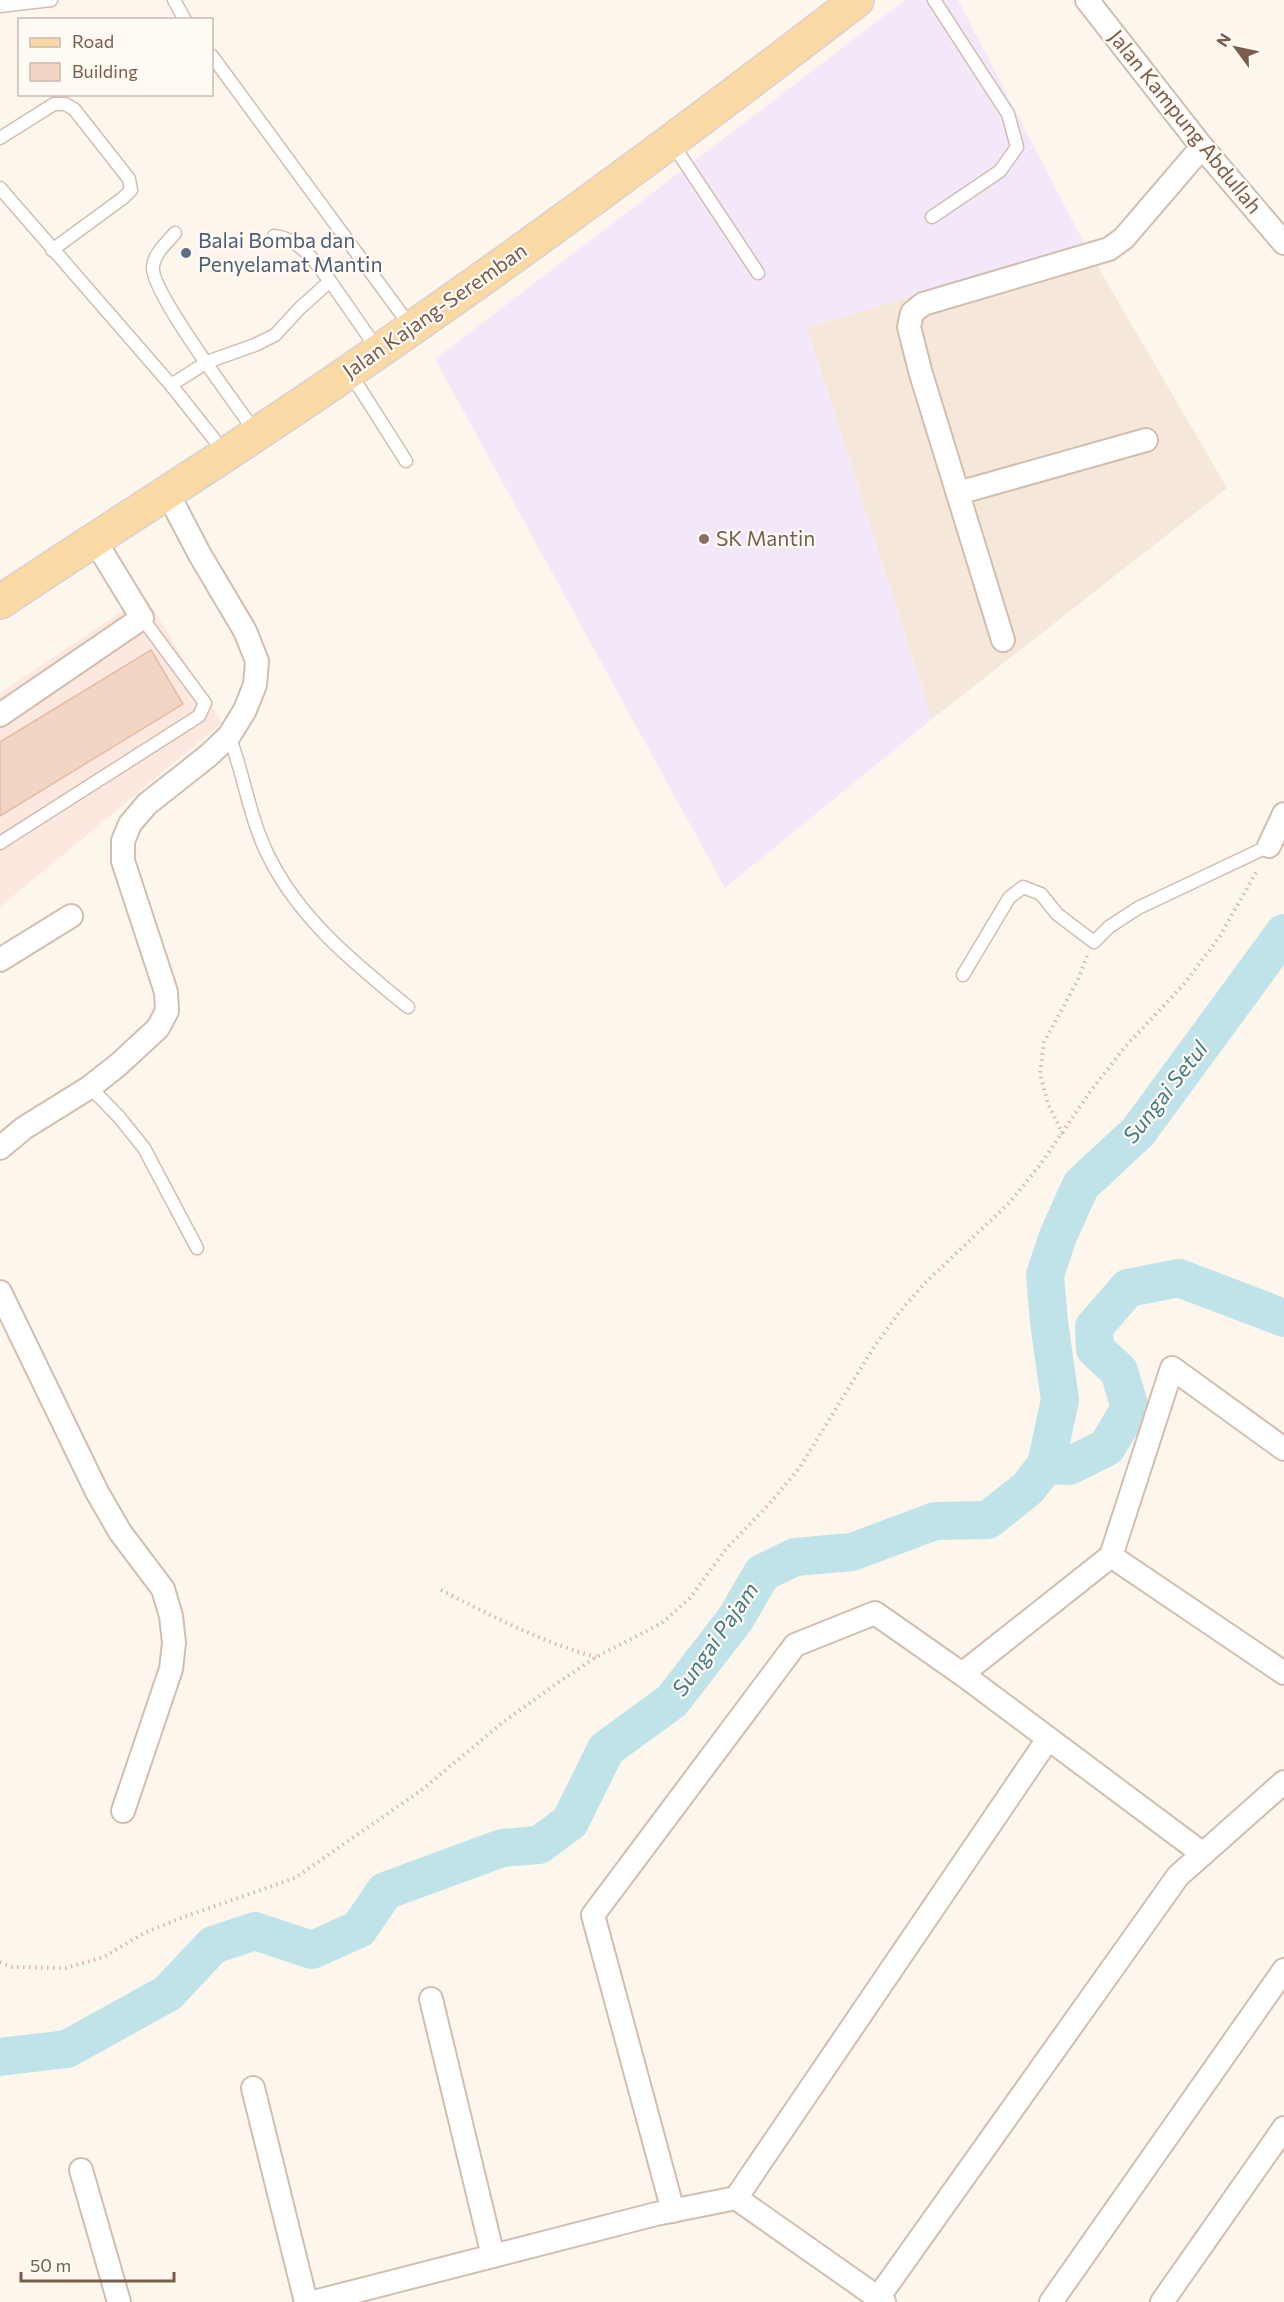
<svg xmlns="http://www.w3.org/2000/svg" width="1284" height="2302" viewBox="0 0 1284 2302" font-family="Commissioner,sans-serif">
<style>
.residential{fill:#f5e8da}
.commercial{fill:#fde8e0}
.education{fill:#f3e8fa}
.lines{fill:none;stroke-linecap:round;stroke-linejoin:round}
.river{stroke:#bfe3e8;stroke-width:38}
.building{fill:#f3d5c3;stroke:#e6bba3;stroke-width:1.5}
.lane-casing{stroke:#d1beb0;stroke-width:15}
.street-casing{stroke:#d1beb0;stroke-width:26}
.primary-casing{stroke:#dad1cd;stroke-width:36}
.path{stroke:#d9b8a5;stroke-width:4;stroke-dasharray:1.5 4.5;stroke-linecap:butt}
.lane{stroke:#fff;stroke-width:12}
.street{stroke:#fff;stroke-width:22}
.primary{stroke:#fbd9a5;stroke-width:33}
.service-dot{fill:#5c6f8a;stroke:#fffaf3;stroke-width:2}
.education-dot{fill:#8d6e63;stroke:#fffaf3;stroke-width:2}
.labels{text-anchor:middle;stroke-width:4.5;stroke-linejoin:round;paint-order:stroke}
.street-label{font-size:21px;fill:#7a5c4d;stroke:#fffaf3}
.service-label{font-size:21px;fill:#4e5e75;stroke:#fffaf3;text-anchor:start}
.education-label{font-size:21px;fill:#785e54;stroke:#fffaf3;text-anchor:start}
.water-label{font-size:22px;font-style:italic;fill:#437c86;stroke:#fffaf3}
</style>
<rect width="100%" height="100%" fill="#fdf6ec"/>
<polygon class="residential" points="1084,243 1227,488 932,719 807,328"/>
<polygon class="commercial" points="145,596 222,723 0,907 0,693"/>
<polygon class="education" points="905,0 958,0 1084,243 807,328 932,719 725,888 435,359"/>
<g class="lines">
<g class="river">
<polyline points="1046,1465 1069,1466 1107,1447 1130,1408 1119,1371 1095,1349 1094,1327 1128,1288 1179,1278 1284,1318"/>
<polyline points="0,2057 67,2049 168,1993 213,1945 255,1931 312,1950 359,1929 385,1891 502,1848 539,1845 570,1822 606,1749 672,1701 736,1618 762,1573 795,1557 852,1552 935,1521 988,1520 1028,1488 1046,1465 1060,1400 1049,1322 1045,1275 1058,1236 1081,1185 1138,1132 1284,933"/>
</g>
</g>
<polygon class="building" points="151,650 183,704 0,816 0,742"/>
<g class="lines">
<g class="lane-casing">
<g id="lane">
<polyline points="174,0 185,20"/>
<polyline points="0,6 51,0"/>
<polyline points="212,56 411,327"/>
<polyline points="0,138 54,104 65,104 74,109 129,179 131,190 123,198 52,250"/>
<polyline points="672,143 758,273"/>
<polyline points="0,188 171,385 225,453"/>
<polyline points="932,217 1000,171 1017,147 1008,114 934,0"/>
<path d="M175,233C167,243 154,253 153,267C150,291 238,407 256,433"/>
<path d="M274,236C301,239 314,261 330,281"/>
<polyline points="350,373 406,461"/>
<polyline points="171,385 207,362 255,345 275,335 300,308 330,281 378,350"/>
<path d="M229,736C244,774 249,816 267,853C298,918 354,963 408,1007"/>
<polyline points="0,843 199,716 205,703 142,618"/>
<polyline points="963,975 1009,898 1023,887 1041,894 1057,914 1094,942 1109,927 1138,908 1269,846"/>
<polyline points="90,1087 119,1117 144,1148 197,1248"/>
</g>
</g>
<g class="street-casing">
<g id="street">
<polyline points="1087,0 1202,147 1284,243"/>
<polyline points="958,493 1146,440"/>
<polyline points="1003,640 921,374 909,327 912,313 923,304 1109,249 1124,238 1202,147"/>
<polyline points="0,715 142,618 94,539"/>
<polyline points="1269,846 1284,814"/>
<polyline points="0,960 71,916"/>
<polyline points="0,1148 24,1128 90,1087 118,1065 158,1028 167,1011 166,992 123,861 123,841 130,824 147,804 209,755 229,736 245,710 255,685 257,661 245,631 200,555 167,492"/>
<polyline points="0,1292 97,1492 120,1532 163,1589 171,1616 174,1643 171,1669 123,1811"/>
<polyline points="1111,1556 1284,1673"/>
<polyline points="962,1674 1111,1556 1172,1368 1284,1449"/>
<polyline points="431,1999 493,2256"/>
<polyline points="253,2088 306,2302"/>
<polyline points="81,2170 119,2302"/>
<polyline points="736,2198 1048,1739"/>
<polyline points="673,2211 593,1915 795,1645 875,1613 962,1674 1203,1854"/>
<polyline points="314,2302 656,2214 736,2198 884,2302"/>
<polyline points="875,2302 1178,1876 1284,1782"/>
<polyline points="1051,2302 1284,1970"/>
<polyline points="1162,2302 1284,2128"/>
</g>
</g>
<g class="primary-casing">
<path id="primary" d="M0,602C115,525 233,452 347,373C521,254 690,129 857,0"/>
</g>
<g class="path">
<polyline points="1063,1134 1048,1104 1040,1074 1044,1042 1078,980 1087,956"/>
<path d="M441,1590C492,1616 541,1642 596,1657"/>
<polyline points="0,1962 12,1967 66,1968 104,1957 144,1933 181,1918 295,1878 423,1789 502,1723 556,1684 596,1657 662,1623 690,1598 726,1549 771,1502 800,1467 874,1347 897,1315 923,1285 1009,1203 1040,1165 1090,1092 1124,1048 1184,984 1220,936 1258,869"/>
</g>
<use href="#lane" class="lane"/>
<use href="#street" class="street"/>
<use href="#primary" class="primary"/>
</g>
<circle class="service-dot" cx="186" cy="253" r="6"/>
<circle class="education-dot" cx="704" cy="539" r="6"/>
<g class="labels">
<g class="street-label">
<text transform="translate(1185 122) rotate(51)" y="7">Jalan Kampung Abdullah</text>
<text transform="translate(435 311) rotate(-35)" y="7">Jalan Kajang-Seremban</text>
</g>
<g class="service-label">
<text x="198" y="248">Balai Bomba dan<tspan x="198" dy="24">Penyelamat Mantin</tspan></text>
</g>
<g class="education-label">
<text x="716" y="546">SK Mantin</text>
</g>
<g class="water-label">
<text transform="translate(1165 1092) rotate(-52)" y="8">Sungai Setul</text>
<text transform="translate(715 1639) rotate(-55)" y="8">Sungai Pajam</text>
</g>
</g>
<rect x="18" y="18" width="195" height="78" fill="#fffaf3" stroke="#cabbb1" stroke-width="1.5"/>
<rect x="30" y="38" width="30" height="9" fill="#fbd9a5" stroke="#cabbb1" stroke-width="1.5"/>
<text x="72" y="48" font-size="18" fill="#7a5c4d">Road</text>
<rect x="30" y="63" width="30" height="18" fill="#f3d5c3" stroke="#cabbb1" stroke-width="1.5"/>
<text x="72" y="78" font-size="18" fill="#7a5c4d">Building</text>
<g transform="translate(1236 48) rotate(303)" stroke="#fffaf3" stroke-width="4.5" paint-order="stroke">
<path d="M0-4.5L10 22L0 15L-10 22Z" fill="#7a5c4d"/>
<text y="-9" font-size="16" font-weight="bold" text-anchor="middle" fill="#7a5c4d">N</text>
</g>
<path d="M21 2272v9h153v-9" fill="none" stroke="#7a5c4d" stroke-width="3"/>
<text x="30" y="2272" font-size="18" fill="#7a5c4d" stroke="#fffaf3" stroke-width="4.5" paint-order="stroke">50 m</text>
</svg>
